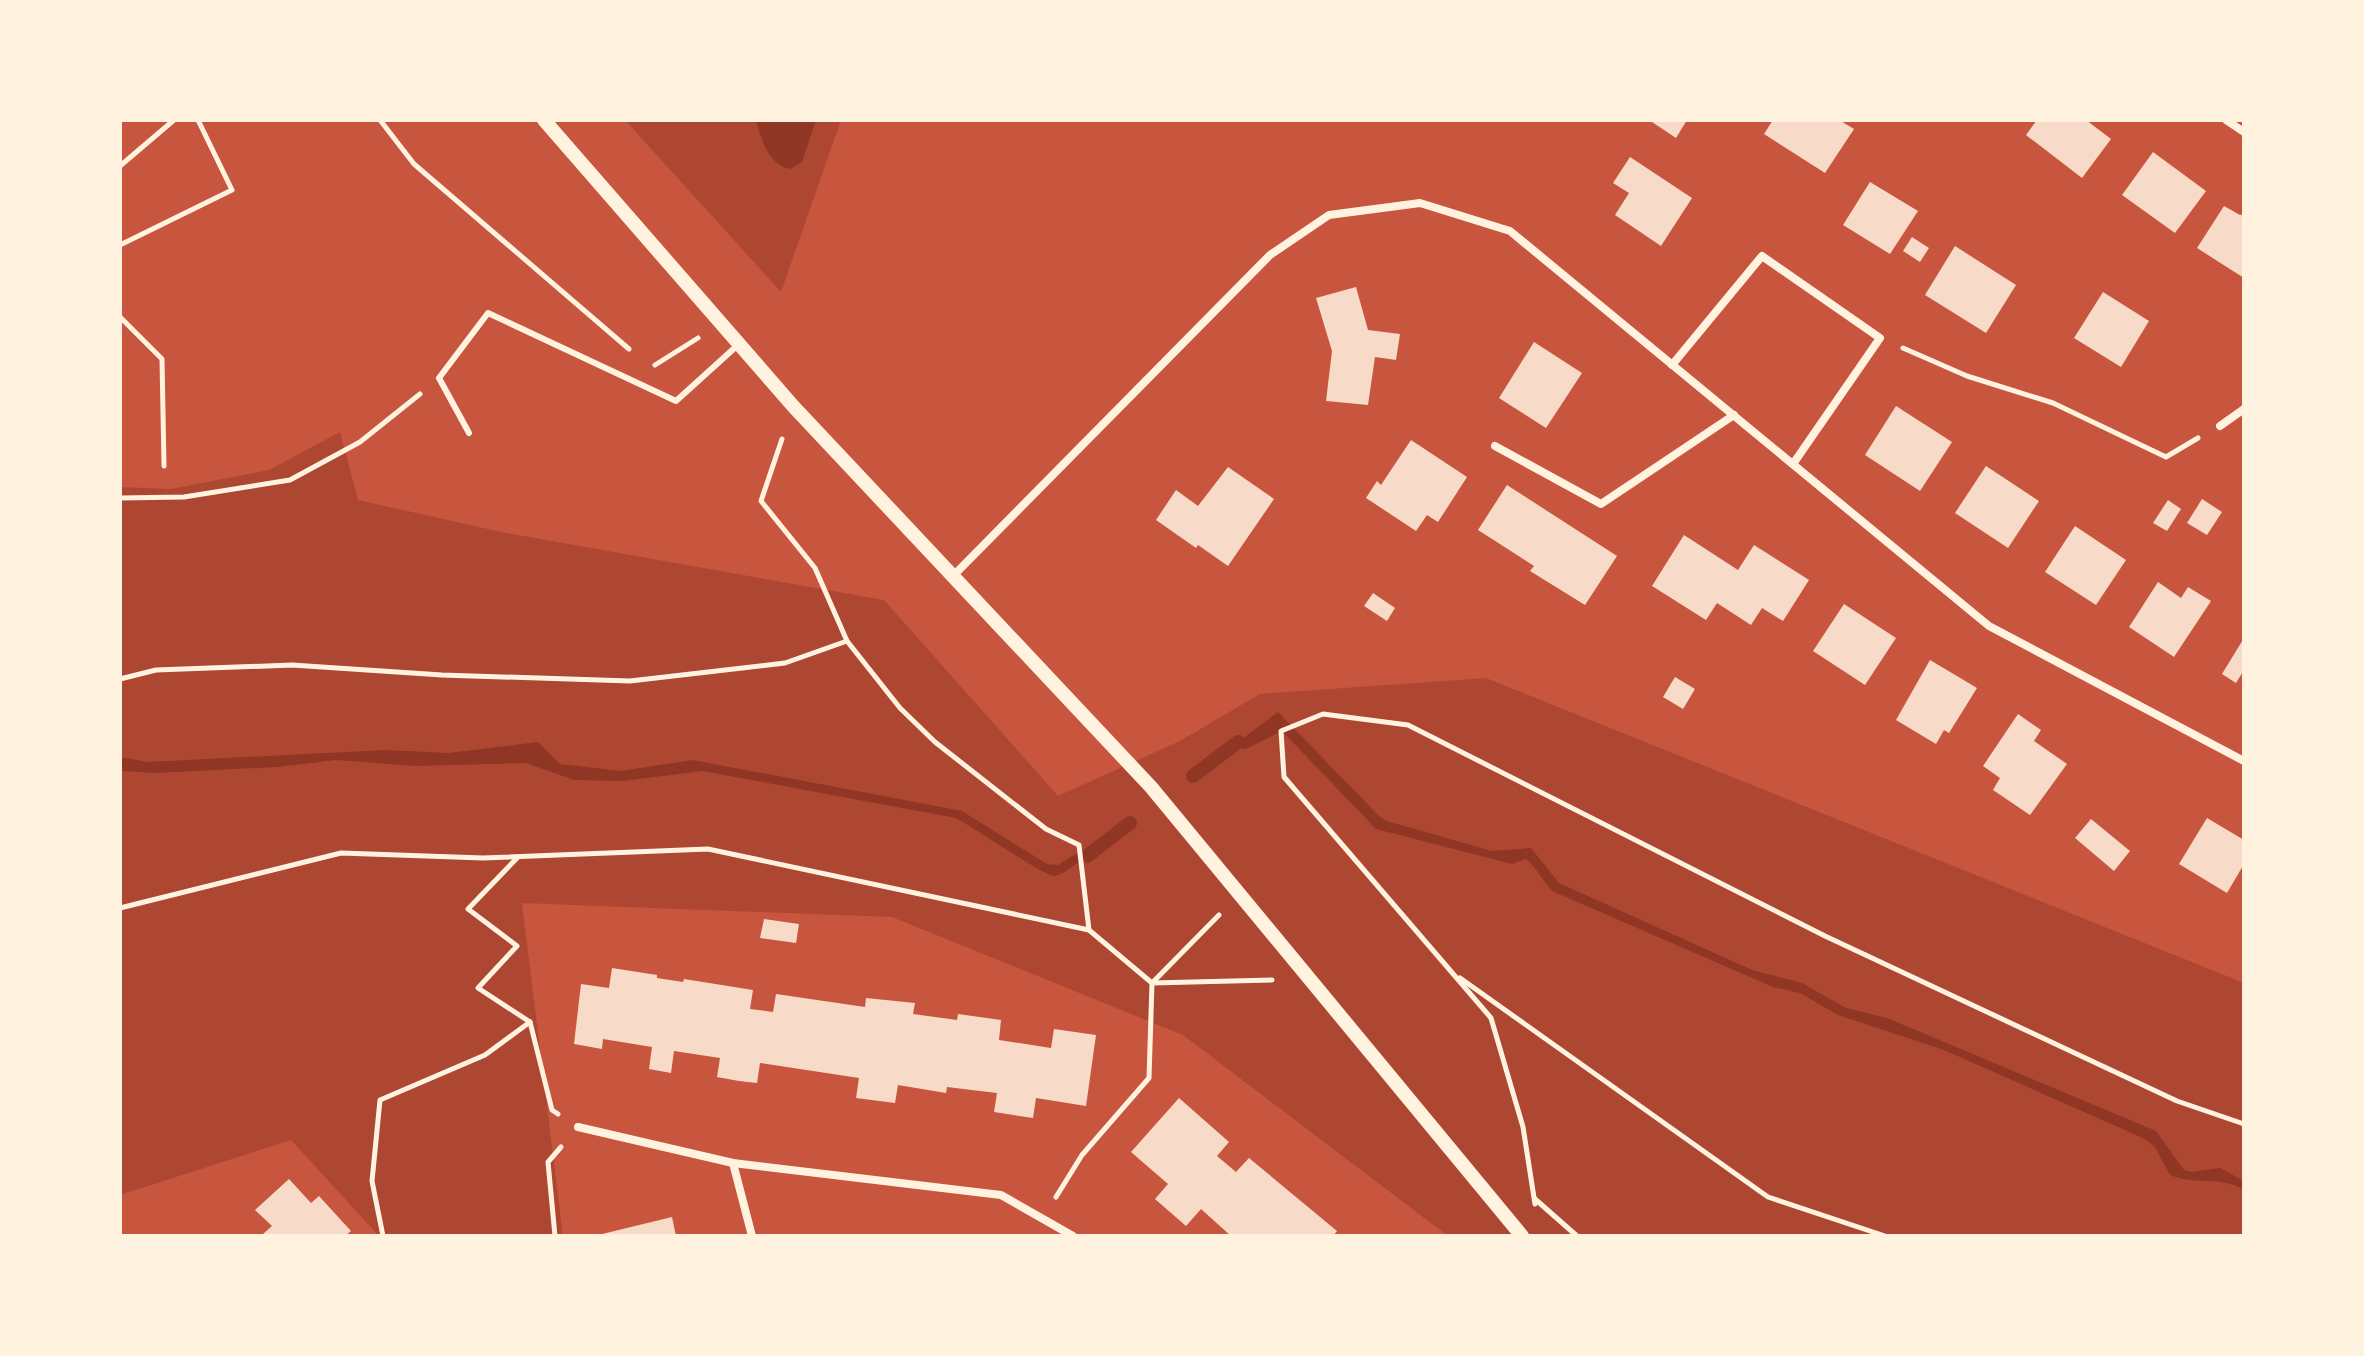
<svg xmlns="http://www.w3.org/2000/svg" width="2364" height="1356" viewBox="0 0 2364 1356" font-family="'DejaVu Sans',sans-serif">
<style>
.green{fill:#ae4732}
.water{fill:#8f3625}
.lines{fill:none;stroke-linecap:round;stroke-linejoin:round}
.stream{stroke:#8f3625;stroke-width:14}
.building{fill:#f7dbc8}
.path{stroke:#fff3e0;stroke-width:5}
.service{stroke:#fff3e0;stroke-width:6}
.minor{stroke:#fff3e0;stroke-width:8}
.tertiary{stroke:#fff3e0;stroke-width:14}
</style>
<rect width="100%" height="100%" fill="#c8553d"/>
<g class="green">
<polygon points="625,120 841,120 781,292"/>
<polygon points="340,432 358,500 506,533 884,600 1058,796 1180,741 1260,694 1486,678 2244,983 2244,1236 1448,1236 1183,1035 892,917 522,903 563,1236 379,1236 291,1140 120,1195 120,487 171,489 269,470"/>
</g>
<g class="water">
<path d="M756,120H816L802,162L790,169C768,164 761,139 756,120Z"/>
<path d="M1278,712L1379,816L1387,821L1492,851L1531,848L1559,883L1752,970L1802,983L1846,1008L1887,1018L2156,1131L2184,1170L2191,1172L2220,1168L2244,1181V1189C2215,1175 2197,1186 2170,1175L2155,1147L2145,1139L1944,1050L1838,1015L1800,993L1773,987L1552,891C1542,880 1537,868 1526,859L1512,864L1376,829L1282,731L1244,750L1238,742Z"/>
<path d="M538,742L560,764L620,771L693,760L962,811L1047,864L1058,865L1082,850L1087,856C1078,862 1064,875 1054,876C1046,877 971,826 956,818L703,771L623,781L574,780L526,763L415,766L336,760L278,767L154,773L120,771V757L148,762L386,750L448,753Z"/>
</g>
<g class="lines">
<g class="stream">
<polyline points="1193,776 1238,742"/>
<polyline points="1087,856 1130,823"/>
</g>
</g>
<g class="building">
<polygon points="1649,120 1687,120 1676,138"/>
<polygon points="1773,120 1839,120 1854,129 1825,173 1764,134"/>
<polygon points="2037,120 2086,120 2111,139 2082,178 2026,135"/>
<polygon points="2153,152 2206,191 2175,233 2122,195"/>
<polygon points="1630,157 1692,198 1661,246 1615,215 1629,193 1613,183"/>
<polygon points="1870,182 1918,211 1890,254 1843,225"/>
<polygon points="2224,206 2240,215 2244,214 2244,278 2197,248"/>
<polygon points="1912,237 1929,248 1920,262 1903,251"/>
<polygon points="1955,246 2016,285 1986,333 1925,295"/>
<polygon points="1356,287 1368,330 1400,334 1396,360 1375,357 1368,405 1326,401 1332,351 1316,298"/>
<polygon points="2103,292 2149,321 2121,367 2074,338"/>
<polygon points="1534,342 1582,373 1546,428 1499,398"/>
<polygon points="1896,406 1952,442 1920,491 1865,455"/>
<polygon points="1411,440 1467,477 1438,522 1427,515 1416,531 1366,498 1377,481 1381,485"/>
<polygon points="1986,466 2039,501 2008,548 1955,513"/>
<polygon points="1228,467 1274,499 1228,566 1198,545 1196,548 1156,520 1176,490 1198,506"/>
<polygon points="1507,485 1617,556 1585,605 1530,571 1534,566 1478,530"/>
<polygon points="2202,499 2222,512 2207,535 2187,523"/>
<polygon points="2168,500 2181,509 2167,531 2153,523"/>
<polygon points="2075,526 2126,560 2096,605 2045,572"/>
<polygon points="1684,535 1738,570 1754,545 1809,580 1783,621 1762,608 1751,625 1717,603 1706,620 1652,586"/>
<polygon points="2158,582 2181,598 2188,587 2211,601 2174,657 2129,627"/>
<polygon points="1373,593 1395,608 1387,621 1364,606"/>
<polygon points="1844,604 1896,638 1865,685 1813,651"/>
<polygon points="2244,638 2244,670 2236,683 2222,674"/>
<polygon points="1930,660 1977,688 1949,733 1944,730 1936,744 1896,720"/>
<polygon points="1675,677 1695,689 1683,709 1663,697"/>
<polygon points="2018,714 2041,730 2034,741 2067,764 2030,815 1993,790 2000,778 1983,766"/>
<polygon points="2207,818 2244,840 2244,864 2227,893 2179,864"/>
<polygon points="2091,819 2130,851 2114,871 2075,838"/>
<polygon points="764,919 799,924 796,943 760,938"/>
<polygon points="612,968 657,975 657,978 683,982 684,979 753,990 750,1009 773,1012 776,994 865,1007 866,998 915,1003 913,1014 957,1020 958,1014 1001,1020 999,1040 1051,1048 1054,1029 1096,1035 1086,1106 1036,1098 1033,1118 994,1112 997,1093 947,1087 946,1093 898,1085 895,1103 856,1098 859,1078 760,1063 757,1083 739,1081 717,1077 720,1058 674,1051 671,1073 649,1069 652,1047 603,1039 602,1049 574,1044 581,984 609,988"/>
<polygon points="1179,1098 1229,1142 1217,1156 1236,1172 1249,1158 1337,1231 1333,1236 1231,1236 1201,1209 1186,1226 1155,1199 1168,1184 1131,1152"/>
<polygon points="289,1179 311,1203 319,1196 351,1231 345,1236 265,1236 263,1234 272,1226 255,1210"/>
<polygon points="672,1217 676,1236 598,1236 598,1235"/>
</g>
<g class="lines">
<g class="path">
<polyline points="380,120 414,164 629,349"/>
<polyline points="120,166 174,120"/>
<polyline points="120,245 232,190 198,120"/>
<polyline points="120,317 162,359 164,466"/>
<polyline points="1903,348 1967,376 2053,403 2166,457 2198,438"/>
<polyline points="655,365 698,338"/>
<polyline points="782,439 761,501 815,568 847,641"/>
<polyline points="120,498 184,497 290,480 360,442 420,394"/>
<polyline points="120,679 156,670 292,665 442,675 630,681 785,663 847,641 900,708 935,742 1046,829 1079,845 1089,930"/>
<polyline points="518,857 468,909 517,946 478,988 530,1022 552,1110 558,1114"/>
<polyline points="120,908 341,853 483,858 708,849 1089,930 1152,983 1272,980"/>
<polyline points="1460,978 1768,1197 1885,1236"/>
<polyline points="1056,1197 1082,1155 1149,1078 1152,983 1219,915"/>
<polyline points="1535,1199 1577,1236"/>
<polyline points="1535,1204 1523,1127 1491,1018 1284,777 1281,731 1323,714 1408,725 1825,936 2177,1101 2244,1124"/>
<polyline points="383,1236 372,1181 380,1100 485,1055 530,1022"/>
<polyline points="555,1236 548,1162 561,1147"/>
</g>
<polyline class="service" points="469,433 439,378 488,313 676,401 739,344"/>
<g class="minor">
<polyline points="2226,120 2244,132"/>
<polyline points="1672,365 1762,256 1880,338 1793,464"/>
<polyline points="2220,426 2244,409"/>
<polyline points="1495,446 1601,504 1734,415"/>
<polyline points="954,575 1270,255 1329,215 1420,203 1510,231 1989,626 2244,761"/>
<polyline points="578,1127 733,1163 1001,1195 1073,1236"/>
<polyline points="733,1163 752,1236"/>
</g>
<polyline class="tertiary" points="544,120 793,406 1151,787 1522,1236"/>
</g>
<rect width="2364" height="1356" fill="none" stroke="#fff3e0" stroke-width="244"/>
</svg>
